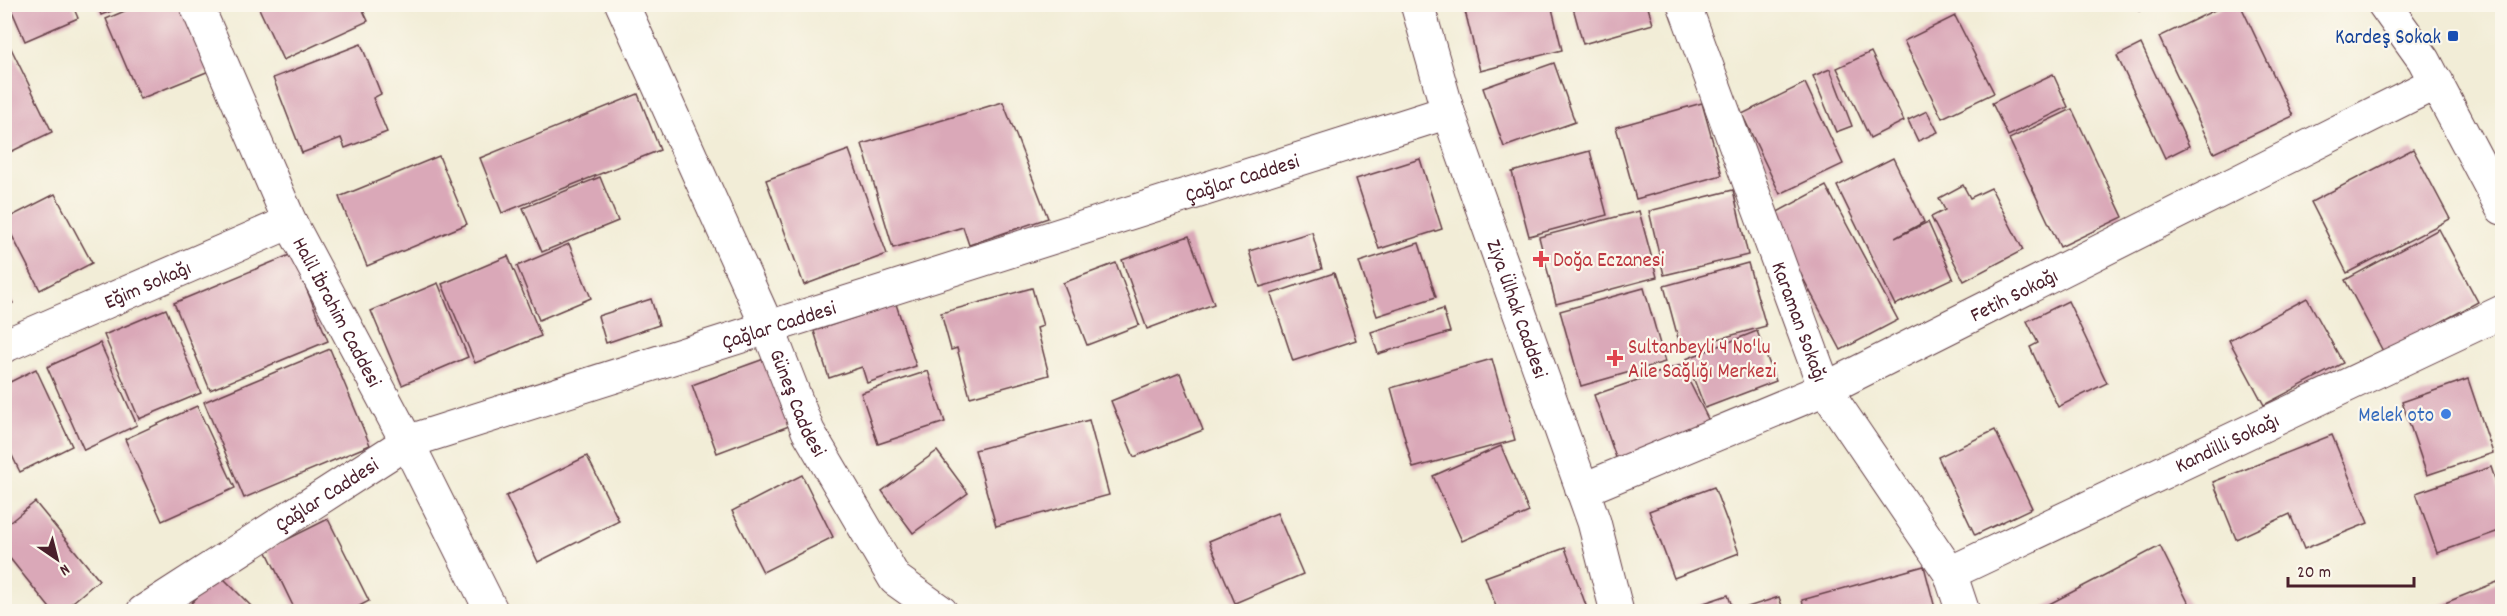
<svg xmlns="http://www.w3.org/2000/svg" width="2507" height="616" viewBox="0 0 2507 616" font-family="Dekko,sans-serif">
<style>
.building{fill:#daa8b8}
.lines{fill:none;stroke-linecap:round;stroke-linejoin:round}
.minor-casing{stroke:#633e45;stroke-width:35}
.tertiary-casing{stroke:#633e45;stroke-width:35}
.minor{stroke:#fff;stroke-width:33}
.tertiary{stroke:#fff;stroke-width:33}
.transit-dot{fill:#1a4fb4;stroke:#fbf7ec;stroke-width:2}
.health-dot{fill:#e0444e;stroke:#fbf7ec;stroke-width:2}
.shop-dot{fill:#3f7fe0;stroke:#fbf7ec;stroke-width:2}
.labels{text-anchor:middle;stroke-width:4.5;stroke-linejoin:round;paint-order:stroke}
.transit-label{font-size:21px;fill:#164399;stroke:#fbf7ec;text-anchor:end}
.street-label{font-size:21px;fill:#4a1f2b;stroke:#fbf7ec}
.health-label{font-size:21px;fill:#be3a42;stroke:#fbf7ec;text-anchor:start}
.shop-label{font-size:21px;fill:#366cbe;stroke:#fbf7ec;text-anchor:end}
</style>
<rect width="100%" height="100%" fill="#fbf7ec"/>
<filter id="ink" filterUnits="userSpaceOnUse"><feTurbulence type="fractalNoise" baseFrequency=".0167" numOctaves="2"/><feDisplacementMap in="SourceGraphic" scale="12" xChannelSelector="R" yChannelSelector="G"/><feConvolveMatrix kernelMatrix="1 2 1 2 8 2 1 2 1" color-interpolation-filters="sRGB"/></filter>
<filter id="wash" filterUnits="userSpaceOnUse"><feTurbulence type="fractalNoise" baseFrequency=".008" numOctaves="4" result="noise"/><feDisplacementMap in="SourceGraphic" scale="24" xChannelSelector="R" yChannelSelector="G"/><feGaussianBlur stdDeviation="1.35" result="paint"/><feColorMatrix in="noise" values="0 0 0 0 0 0 0 0 0 0 0 0 0 0 0 0 0 1.4 0 .05"/><feComposite in="paint" operator="in"/></filter>
<g filter="url(#wash)">
<rect width="100%" height="100%" fill="#f2edd7"/>
<g id="blocks">
<g class="building">
<polygon points="9,4 72,4 78,18 25,41"/>
<polygon points="97,4 127,4 127,5 101,15"/>
<polygon points="141,4 187,4 214,69 140,99 106,19"/>
<polygon points="257,4 360,4 368,21 283,60"/>
<polygon points="1489,4 1551,4 1562,50 1480,71 1465,11"/>
<polygon points="1572,4 1647,4 1653,24 1583,44"/>
<polygon points="2136,4 2154,4 2139,11"/>
<polygon points="2227,4 2240,4 2293,116 2214,153 2159,37"/>
<polygon points="1955,16 1994,93 1942,118 1904,41"/>
<polygon points="4,34 52,132 4,155"/>
<polygon points="361,44 381,94 373,98 387,132 345,148 341,138 302,153 273,78"/>
<polygon points="2141,44 2189,146 2165,158 2117,56"/>
<polygon points="1871,52 1904,121 1870,138 1837,68"/>
<polygon points="1554,63 1575,122 1504,147 1483,88"/>
<polygon points="1830,69 1852,126 1836,132 1813,76"/>
<polygon points="2053,74 2068,107 2008,136 1992,103"/>
<polygon points="1805,83 1843,164 1780,194 1742,114"/>
<polygon points="638,94 660,150 502,213 480,158"/>
<polygon points="1003,102 1048,218 969,245 963,227 893,248 862,144"/>
<polygon points="1702,103 1722,175 1636,199 1616,127"/>
<polygon points="2072,109 2123,217 2060,247 2009,139"/>
<polygon points="1927,111 1938,132 1918,141 1908,120"/>
<polygon points="2413,149 2450,219 2347,273 2311,202"/>
<polygon points="849,150 887,254 804,285 766,180"/>
<polygon points="1590,151 1607,215 1529,236 1512,172"/>
<polygon points="439,156 467,224 367,266 339,197"/>
<polygon points="1893,158 1924,222 1895,238 1928,222 1953,278 1895,305 1837,186"/>
<polygon points="1420,159 1442,229 1379,249 1356,179"/>
<polygon points="600,177 618,221 542,252 523,208"/>
<polygon points="1963,185 1970,198 1991,188 2023,250 1964,281 1931,217 1945,210 1939,198"/>
<polygon points="1826,186 1898,320 1841,350 1770,216"/>
<polygon points="1733,190 1748,255 1664,275 1649,211"/>
<polygon points="55,194 92,263 40,290 4,220"/>
<polygon points="1639,211 1657,277 1556,304 1539,237"/>
<polygon points="2439,229 2478,302 2384,353 2345,280"/>
<polygon points="1312,232 1322,269 1260,287 1249,251"/>
<polygon points="1189,236 1214,304 1147,329 1122,260"/>
<polygon points="1419,243 1436,297 1377,316 1359,262"/>
<polygon points="569,244 591,298 539,320 517,266"/>
<polygon points="292,254 328,341 210,390 174,303"/>
<polygon points="508,256 541,336 475,363 442,284"/>
<polygon points="1116,263 1139,325 1087,345 1063,283"/>
<polygon points="1748,263 1766,326 1681,349 1664,286"/>
<polygon points="1334,273 1356,340 1293,361 1271,294"/>
<polygon points="438,283 468,357 402,385 371,311"/>
<polygon points="1032,288 1043,326 1037,328 1049,375 970,397 957,348 951,350 941,313"/>
<polygon points="1644,288 1665,362 1581,386 1560,311"/>
<polygon points="4,289 13,303 4,309"/>
<polygon points="2307,298 2343,363 2264,405 2229,340"/>
<polygon points="651,299 659,325 606,343 598,316"/>
<polygon points="2068,301 2107,383 2058,407 2030,347 2038,343 2027,321"/>
<polygon points="896,304 916,366 867,383 862,367 829,378 814,331"/>
<polygon points="166,309 201,393 139,419 104,335"/>
<polygon points="1443,309 1450,332 1378,354 1371,332"/>
<polygon points="1757,331 1776,381 1705,408 1686,359"/>
<polygon points="100,343 137,425 84,450 47,367"/>
<polygon points="330,349 370,445 244,498 204,402"/>
<polygon points="764,359 789,426 717,453 692,385"/>
<polygon points="1492,359 1515,440 1413,468 1391,388"/>
<polygon points="1681,365 1712,427 1618,463 1594,395"/>
<polygon points="36,369 72,446 20,472 4,439 4,385"/>
<polygon points="928,371 945,422 878,444 861,393"/>
<polygon points="1180,373 1203,430 1134,457 1111,401"/>
<polygon points="2468,379 2493,453 2427,475 2402,402"/>
<polygon points="197,406 235,488 162,521 125,439"/>
<polygon points="1089,420 1109,495 996,526 975,450"/>
<polygon points="1995,430 2032,508 1975,535 1938,457"/>
<polygon points="2332,435 2368,523 2304,549 2290,514 2236,539 2213,482"/>
<polygon points="1501,446 1529,512 1462,541 1433,476"/>
<polygon points="937,451 968,493 913,533 882,491"/>
<polygon points="4,454 11,464 4,469"/>
<polygon points="587,456 619,521 538,562 506,496"/>
<polygon points="2491,467 2502,500 2502,530 2437,553 2416,493"/>
<polygon points="802,475 833,537 763,572 732,511"/>
<polygon points="1714,487 1739,553 1674,578 1649,511"/>
<polygon points="35,502 99,580 61,612 53,612 4,551 4,527"/>
<polygon points="1277,513 1303,574 1235,603 1209,541"/>
<polygon points="328,519 369,601 348,612 296,612 266,550"/>
<polygon points="2160,546 2193,612 2034,612"/>
<polygon points="1565,548 1588,611 1498,612 1485,577"/>
<polygon points="1924,566 1936,612 1805,612 1802,600"/>
<polygon points="219,574 257,612 183,612"/>
<polygon points="2502,580 2502,612 2437,612 2435,607"/>
<polygon points="1728,595 1734,612 1690,612 1689,608"/>
<polygon points="1779,597 1784,612 1736,612 1735,611"/>
</g>
</g>
</g>
<g filter="url(#ink)">
<use href="#blocks" fill-opacity="0" stroke="#633e45" stroke-width="1.5"/>
<g class="lines">
<g class="minor-casing">
<g id="minor">
<path id="s1" d="M196,4L290,222L407,442L492,612"/>
<path id="s2" d="M622,4L768,328L808,431L895,579L941,612"/>
<path id="s3" d="M1684,4L1825,389L1950,573L1963,612"/>
<path id="s4" d="M4,346L290,222"/>
<path id="s5" d="M1582,490L1825,389L2437,82"/>
<path id="s6" d="M1950,573L2502,312"/>
<path id="s7" d="M143,612L407,442L1448,112"/>
</g>
</g>
<g class="tertiary-casing">
<g id="tertiary">
<path id="s8" d="M1417,4L1448,112L1594,522L1617,612"/>
<polyline points="2384,4 2424,60 2502,208"/>
</g>
</g>
<use href="#minor" class="minor"/>
<use href="#tertiary" class="tertiary"/>
</g>
</g>
<rect class="transit-dot" x="2447" y="30" width="12" height="12" rx="3"/>
<g class="health-dot">
<path d="M1538 250h6v6h6v6h-6v6h-6v-6h-6v-6h6z"/>
<path d="M1612 349h6v6h6v6h-6v6h-6v-6h-6v-6h6z"/>
</g>
<circle class="shop-dot" cx="2446" cy="414" r="6"/>
<g class="labels">
<g class="transit-label">
<text x="2441" y="43">Kardeş Sokak</text>
</g>
<g class="street-label">
<text dy="7" stroke="none"><textPath href="#s7" startOffset="1190">Çağlar Caddesi</textPath></text>
<text dy="7" stroke="none"><textPath href="#s4" startOffset="156">Eğim Sokağı</textPath></text>
<text dy="7" stroke="none"><textPath href="#s5" startOffset="474">Fetih Sokağı</textPath></text>
<text dy="7" stroke="none"><textPath href="#s8" startOffset="321">Ziya Ülhak Caddesi</textPath></text>
<text dy="7" stroke="none"><textPath href="#s1" startOffset="339">Halil İbrahim Caddesi</textPath></text>
<text dy="7" stroke="none"><textPath href="#s3" startOffset="338">Karaman Sokağı</textPath></text>
<text dy="7" stroke="none"><textPath href="#s7" startOffset="704">Çağlar Caddesi</textPath></text>
<text dy="7" stroke="none"><textPath href="#s2" startOffset="436">Güneş Caddesi</textPath></text>
<text dy="7" stroke="none"><textPath href="#s6" startOffset="306">Kandilli Sokağı</textPath></text>
<text dy="7" stroke="none"><textPath href="#s7" startOffset="218">Çağlar Caddesi</textPath></text>
</g>
<g class="health-label">
<text x="1553" y="266">Doğa Eczanesi</text>
<text x="1628" y="353">Sultanbeyli 4 No'lu<tspan x="1628" dy="24">Aile Sağlığı Merkezi</tspan></text>
</g>
<g class="shop-label">
<text x="2434" y="421">Melek oto</text>
</g>
</g>
<rect width="2507" height="616" fill="none" stroke="#fbf7ec" stroke-width="24"/>
<g transform="translate(57 559) rotate(145)" stroke="#fbf7ec" stroke-width="4.5" paint-order="stroke">
<path d="M0-4.5L10 22L0 15L-10 22Z" fill="#4a1f2b"/>
<text y="-9" font-size="16" font-weight="bold" text-anchor="middle" fill="#4a1f2b">N</text>
</g>
<path d="M2288 577v9h126v-9" fill="none" stroke="#4a1f2b" stroke-width="3"/>
<text x="2297" y="577" font-size="18" fill="#4a1f2b" stroke="#fbf7ec" stroke-width="4.5" paint-order="stroke">20 m</text>
</svg>
